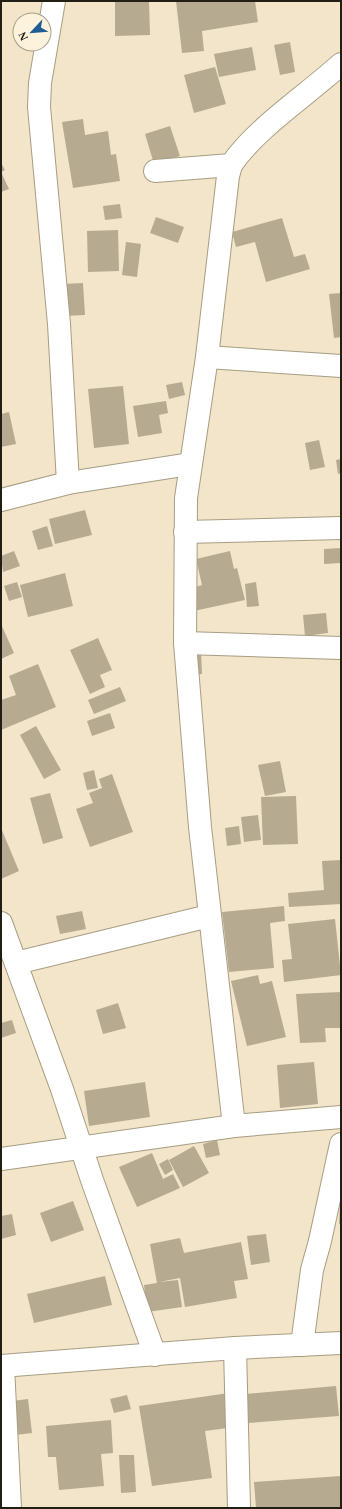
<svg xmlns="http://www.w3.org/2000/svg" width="342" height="1509" viewBox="0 0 342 1509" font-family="Georgia,serif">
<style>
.building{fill:#b6ab90}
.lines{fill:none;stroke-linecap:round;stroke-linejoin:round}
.street-casing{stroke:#a89c82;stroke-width:24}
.secondary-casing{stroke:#a89c82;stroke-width:24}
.street{stroke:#fff;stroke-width:22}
.secondary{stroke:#fff;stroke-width:22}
</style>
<rect width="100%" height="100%" fill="#f2e5c9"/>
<g class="building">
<polygon points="115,1 149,1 150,35 115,36"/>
<polygon points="176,1 255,1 258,22 202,31 204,51 182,53"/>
<polygon points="290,42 295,72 280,75 274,45"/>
<polygon points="252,47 256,70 219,77 214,54"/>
<polygon points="215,67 226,104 194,113 184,75"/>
<polygon points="83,119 85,135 108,131 111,155 116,154 120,181 73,188 62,122"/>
<polygon points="170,126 180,156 154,164 145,134"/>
<polygon points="1,163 5,170 1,172 9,189 1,192"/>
<polygon points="120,204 122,218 105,220 103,206"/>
<polygon points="156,217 184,227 178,243 150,233"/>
<polygon points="282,218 294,257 305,254 310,269 266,282 255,242 236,247 232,232"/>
<polygon points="118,230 119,271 88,272 87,231"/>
<polygon points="126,242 141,244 137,277 122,275"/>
<polygon points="83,283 85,315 65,316 63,284"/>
<polygon points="341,293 341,337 334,338 329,294"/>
<polygon points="182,382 185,395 169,399 166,385"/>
<polygon points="123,386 129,444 94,448 88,389"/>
<polygon points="166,401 168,413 159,415 162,433 138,437 133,406"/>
<polygon points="9,412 16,444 1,447 1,414"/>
<polygon points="319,440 325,467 310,470 305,443"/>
<polygon points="341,459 341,473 338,474 336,460"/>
<polygon points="85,510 92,535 55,544 49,519"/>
<polygon points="47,526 53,546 38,550 32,531"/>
<polygon points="341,548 341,563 324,564 324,549"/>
<polygon points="14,551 20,566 3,572 1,556"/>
<polygon points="230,551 234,569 237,568 245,600 189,612 184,590 202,585 196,559"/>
<polygon points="65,573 73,606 28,617 20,585"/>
<polygon points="17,582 22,597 9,601 4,586"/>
<polygon points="256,582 259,606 247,607 245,584"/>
<polygon points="326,613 328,633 305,636 303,615"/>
<polygon points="1,624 14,653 1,659"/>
<polygon points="98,638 112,670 100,675 105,687 90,694 70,650"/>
<polygon points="201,652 202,674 188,675 186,653"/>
<polygon points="38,664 56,707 1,730 1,700 16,695 9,676"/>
<polygon points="120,687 126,701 94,714 88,700"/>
<polygon points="110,713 115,728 92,736 87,721"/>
<polygon points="36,726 61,770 44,779 20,735"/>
<polygon points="280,761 286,792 265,796 258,765"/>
<polygon points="94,770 98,788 87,790 83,773"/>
<polygon points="112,774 133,832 90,847 76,809 93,803 89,793 102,788 99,779"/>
<polygon points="50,793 63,838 43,844 30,798"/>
<polygon points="296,796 298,844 263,845 261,797"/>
<polygon points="258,815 261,840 244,842 241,817"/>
<polygon points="239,826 241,844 227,846 225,828"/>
<polygon points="1,828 19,871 1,879"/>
<polygon points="341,860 341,904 289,907 288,893 324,890 322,861"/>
<polygon points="284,906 285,921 270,923 274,968 229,972 222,912"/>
<polygon points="82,911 86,929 60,934 56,916"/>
<polygon points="335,919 341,975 284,982 282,960 292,959 288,924"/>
<polygon points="258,975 260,984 272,981 286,1037 247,1046 231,981"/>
<polygon points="341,992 341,1028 325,1028 326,1042 300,1043 296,994"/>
<polygon points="118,1003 126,1028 103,1034 96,1010"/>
<polygon points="12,1020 16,1033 1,1038 1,1023"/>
<polygon points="314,1062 318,1104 280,1108 277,1065"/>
<polygon points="145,1082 150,1117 89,1126 84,1091"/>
<polygon points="217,1140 220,1155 206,1158 203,1144"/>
<polygon points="194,1146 209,1173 183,1187 169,1160"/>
<polygon points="152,1153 163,1179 173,1174 180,1188 137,1207 119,1167"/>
<polygon points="168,1159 173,1170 165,1175 159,1164"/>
<polygon points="73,1201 84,1230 51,1242 40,1213"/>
<polygon points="340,1202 341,1202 341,1225 339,1224"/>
<polygon points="12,1214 16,1235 1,1239 1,1216"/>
<polygon points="266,1234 270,1262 251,1265 247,1236"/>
<polygon points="180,1238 184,1253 241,1242 248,1279 234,1281 237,1298 185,1307 180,1278 159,1282 178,1280 182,1307 147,1312 144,1285 157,1283 150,1244"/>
<polygon points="105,1276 112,1305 34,1323 27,1294"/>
<polygon points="336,1386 339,1416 248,1423 246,1394"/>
<polygon points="229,1393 235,1427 205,1431 212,1478 152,1486 139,1406"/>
<polygon points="127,1395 131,1409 114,1413 110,1399"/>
<polygon points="28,1399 32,1433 16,1435 12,1401"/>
<polygon points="111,1420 113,1453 101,1454 104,1486 59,1490 56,1457 48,1457 46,1426"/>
<polygon points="119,1455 134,1455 136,1492 121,1493"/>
<polygon points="341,1476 341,1508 256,1508 254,1482"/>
</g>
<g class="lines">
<g class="street-casing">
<g id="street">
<polyline points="54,1 40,83 39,107 59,324 68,483"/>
<polyline points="231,165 228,176 207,357 186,498 185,643 200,827 234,1126"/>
<path d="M155,171L231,165C256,128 307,95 341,64"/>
<polyline points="207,357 341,366"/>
<polyline points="1,500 68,483 190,464"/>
<polyline points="185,532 341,528"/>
<polyline points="185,643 341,648"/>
<polyline points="1,923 62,1089 92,1180 155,1355"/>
<polyline points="16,963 209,916"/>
<polyline points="1,1159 234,1126 341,1117"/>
<polyline points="302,1345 312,1270 320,1241 341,1144"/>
<polyline points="235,1348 239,1508"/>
<polyline points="3,1366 10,1508"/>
</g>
</g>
<g class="secondary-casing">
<polyline id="secondary" points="1,1366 235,1348 341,1343"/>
</g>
<use href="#street" class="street"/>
<use href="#secondary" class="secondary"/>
</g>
<rect width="342" height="1509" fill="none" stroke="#221e13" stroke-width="4"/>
<g transform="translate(32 32) rotate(244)"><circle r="19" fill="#fdf3dc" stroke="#a59e8c"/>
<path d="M0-3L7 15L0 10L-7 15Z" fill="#1e5e94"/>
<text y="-6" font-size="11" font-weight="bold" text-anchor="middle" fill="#221e13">N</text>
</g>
</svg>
